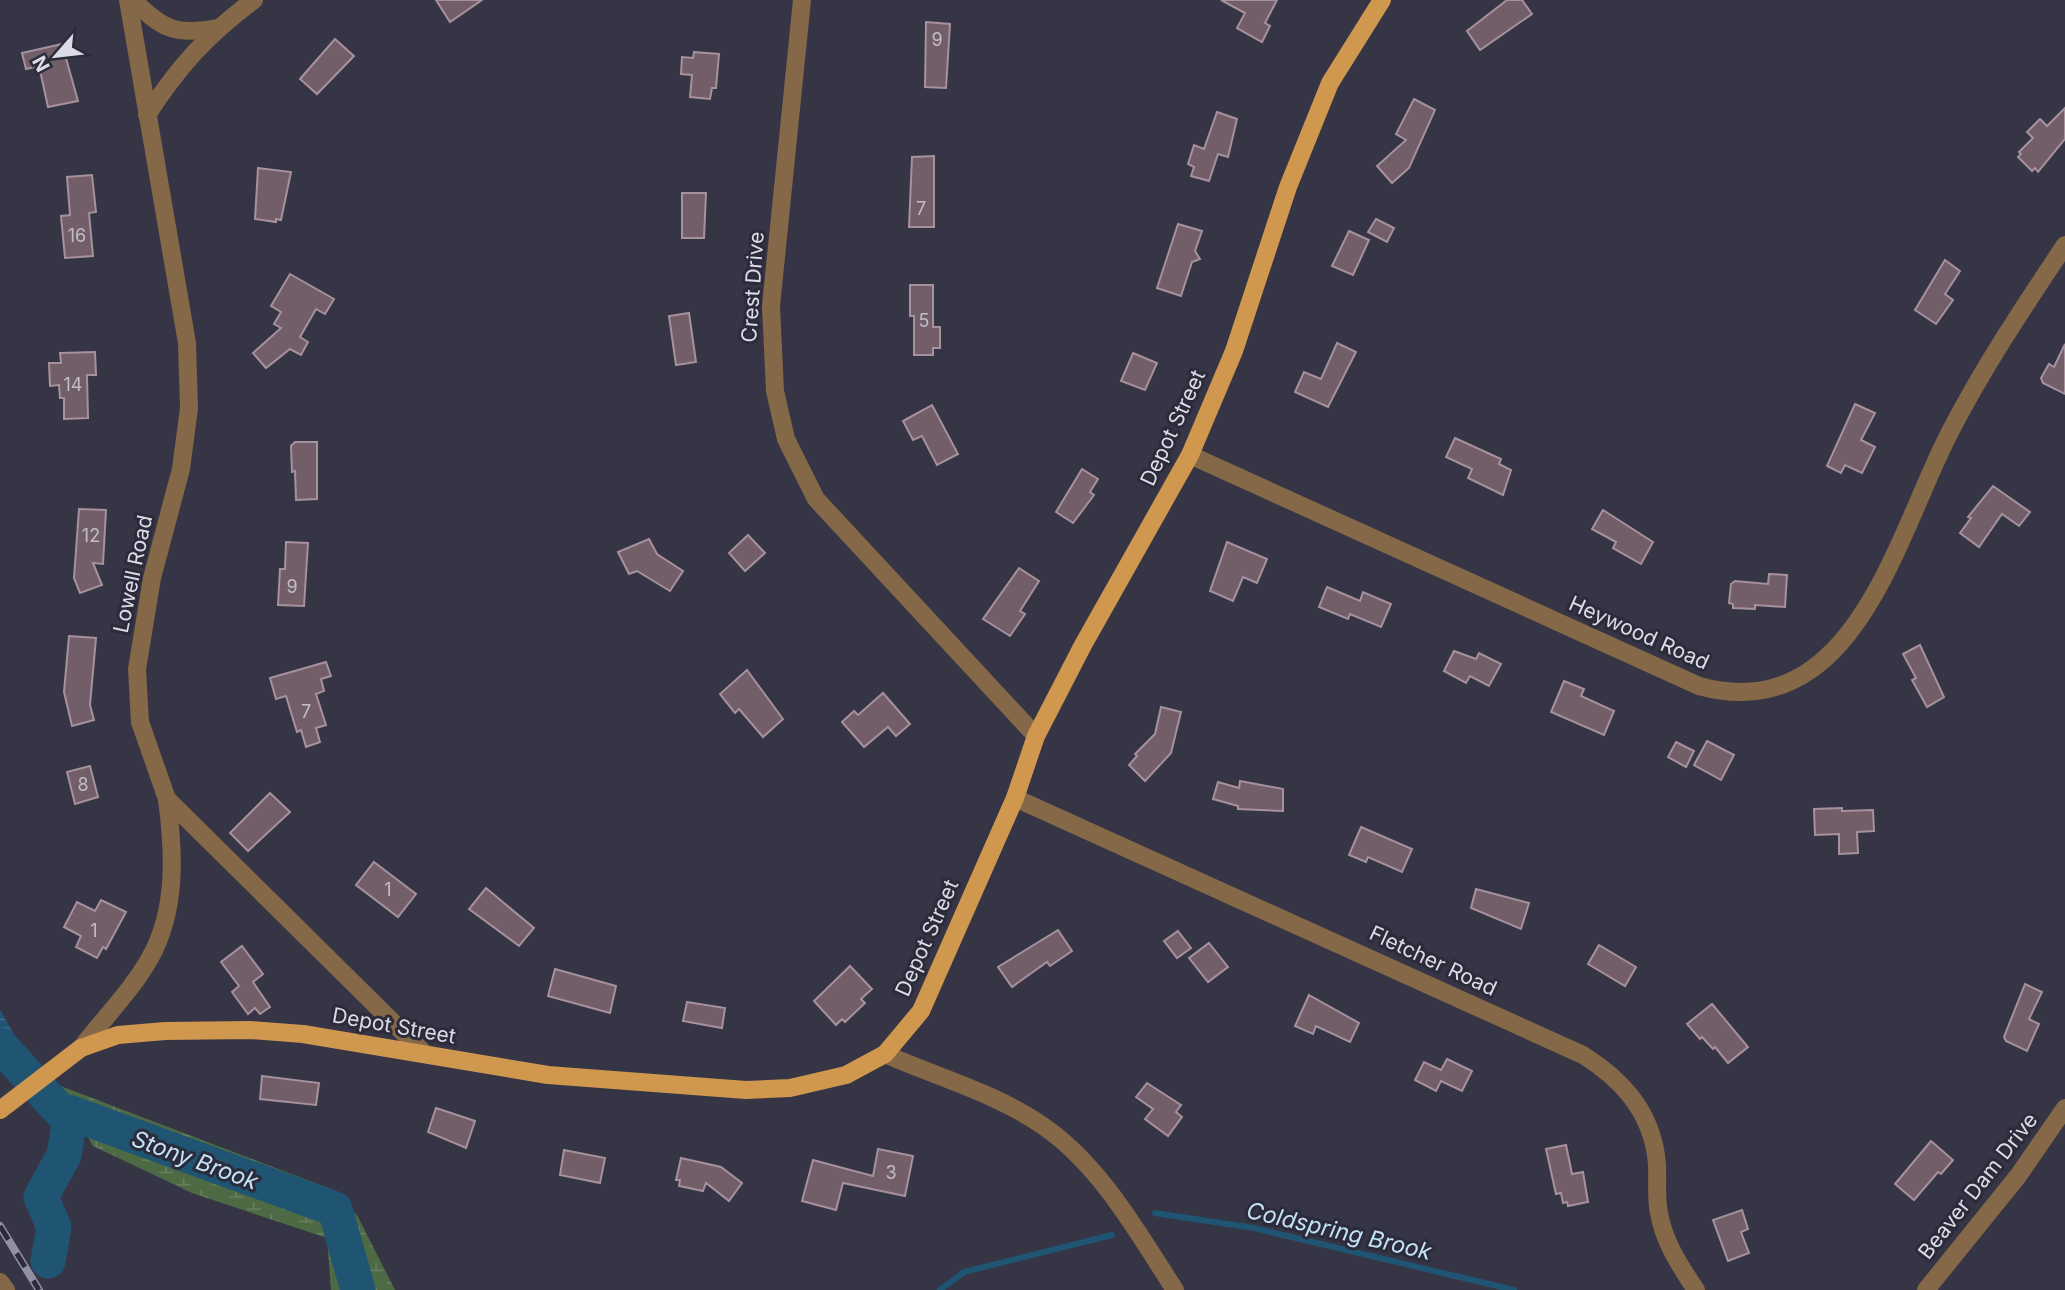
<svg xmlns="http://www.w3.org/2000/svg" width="2065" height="1290" viewBox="0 0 2065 1290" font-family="Inter,sans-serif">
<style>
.wetland{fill:url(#wetland-marsh)}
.water{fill:url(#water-rules)}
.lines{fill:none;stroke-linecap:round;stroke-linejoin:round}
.stream{stroke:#1f5572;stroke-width:6}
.river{stroke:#1f5572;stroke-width:35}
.building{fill:#725e69;stroke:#a6919c;stroke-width:2}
.minor{stroke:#846847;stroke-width:18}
.major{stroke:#d0974e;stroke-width:18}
.rail-casing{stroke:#91919f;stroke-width:8}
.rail{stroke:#2b2b3b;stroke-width:5;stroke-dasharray:16;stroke-linecap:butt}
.labels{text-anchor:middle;stroke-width:6;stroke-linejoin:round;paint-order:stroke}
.number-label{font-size:18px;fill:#c2bcc8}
.street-label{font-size:21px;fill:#dcdce7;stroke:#2b2b3b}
.water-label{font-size:23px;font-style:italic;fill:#c3e2f4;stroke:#2b2b3b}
</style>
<defs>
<pattern id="wetland-marsh" width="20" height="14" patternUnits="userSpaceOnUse" patternTransform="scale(1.75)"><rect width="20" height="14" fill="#4d6a44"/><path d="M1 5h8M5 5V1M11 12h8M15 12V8" fill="none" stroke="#667f5f"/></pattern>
<pattern id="water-rules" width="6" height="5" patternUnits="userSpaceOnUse" patternTransform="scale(1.75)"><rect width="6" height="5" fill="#1f5572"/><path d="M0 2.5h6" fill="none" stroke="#3f6d86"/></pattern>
</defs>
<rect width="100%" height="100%" fill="#353546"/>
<polygon class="wetland" points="58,1085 331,1189 357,1215 395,1290 331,1290 327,1238 192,1193 93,1146"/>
<polygon class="water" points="0,1010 22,1048 0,1067"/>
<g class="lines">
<g class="stream">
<polyline points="1155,1213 1254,1228 1514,1290"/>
<polyline points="940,1290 964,1272 1112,1235"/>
</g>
<g class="river">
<polyline points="0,1045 61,1112 71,1113 335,1209 358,1290"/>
<polyline points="48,1261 54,1227 41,1197 64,1155 71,1113"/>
</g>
</g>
<g class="building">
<polygon points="436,0 482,0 450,22"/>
<polygon points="1221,0 1277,0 1265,23 1270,26 1262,42 1237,28 1245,13"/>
<polygon points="1507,0 1522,0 1532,14 1480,50 1467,31"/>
<polygon points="926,22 950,24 946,88 925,87"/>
<polygon points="335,39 354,56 317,94 300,79"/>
<polygon points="62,44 78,101 48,107 39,66 26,69 22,53"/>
<polygon points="694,52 719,54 716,88 712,88 710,99 690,97 692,75 681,74 682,57 693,58"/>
<polygon points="1414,99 1435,110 1409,168 1392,183 1377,166 1406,140 1396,134"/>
<polygon points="2065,108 2065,139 2038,172 2035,168 2032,171 2018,157 2021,154 2019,152 2033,138 2027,132 2040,119 2047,126"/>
<polygon points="1217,112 1237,119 1228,157 1218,154 1209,181 1191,176 1194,167 1188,164 1194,145 1204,149"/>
<polygon points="934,156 934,227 909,227 912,157"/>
<polygon points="258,168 291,172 281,220 276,219 276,222 255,219"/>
<polygon points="92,175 96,212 89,213 93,256 65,258 61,216 70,215 67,177"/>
<polygon points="682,193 706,193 704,238 682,238"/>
<polygon points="1376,219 1394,228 1387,242 1368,232"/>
<polygon points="1178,224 1202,231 1195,251 1200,259 1192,262 1181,296 1157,288"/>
<polygon points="1349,231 1369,240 1353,275 1332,266"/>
<polygon points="1945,260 1960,271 1945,294 1953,300 1936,324 1915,310"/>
<polygon points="290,274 334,299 325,314 316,309 300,337 308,342 301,355 290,349 266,368 253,353 281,328 274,324 281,312 271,306"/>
<polygon points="910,285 933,285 933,327 940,327 940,348 933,348 933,355 914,355 914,316 910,316"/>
<polygon points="689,313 696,362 676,365 669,316"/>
<polygon points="1337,343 1356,352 1328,407 1295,392 1304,372 1321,379"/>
<polygon points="2065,344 2065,394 2043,383 2041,378 2049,364 2054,367"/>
<polygon points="95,352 96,375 87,375 88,418 64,419 64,398 60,398 59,385 50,386 49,363 61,363 60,353"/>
<polygon points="1133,353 1157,363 1145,390 1121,381"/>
<polygon points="1855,404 1875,413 1861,440 1875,447 1862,473 1845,465 1841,473 1827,466"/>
<polygon points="932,405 958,454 937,465 922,436 913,440 903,421"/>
<polygon points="1455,438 1501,459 1499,464 1511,470 1503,495 1468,478 1472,469 1446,457"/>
<polygon points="295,442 317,442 317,499 296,500 295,471 292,472 291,446"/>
<polygon points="1082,469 1098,479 1090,492 1094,495 1073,523 1056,512"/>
<polygon points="1993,486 2030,512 2019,526 2002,514 1979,547 1960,533 1971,518 1968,517"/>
<polygon points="79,509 106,510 103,564 93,563 102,585 80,593 74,578"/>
<polygon points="1603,510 1653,542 1641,564 1613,548 1616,542 1592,529"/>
<polygon points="748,535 765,553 745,571 729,553"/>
<polygon points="649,539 657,554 683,571 670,591 637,571 629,574 618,552"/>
<polygon points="286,542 308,543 304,606 278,605 280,569 285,569"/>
<polygon points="1227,542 1267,559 1257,583 1243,577 1233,601 1210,591"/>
<polygon points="1019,568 1039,581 1020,611 1025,614 1010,636 983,619"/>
<polygon points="1769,574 1787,575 1785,607 1755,605 1755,609 1733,608 1733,604 1729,603 1731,584 1735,581 1768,584"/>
<polygon points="1327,587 1360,601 1363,592 1391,604 1381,627 1350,614 1348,619 1319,607"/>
<polygon points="69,636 96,638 90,705 94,720 72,726 64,692"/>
<polygon points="1920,645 1944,697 1927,707 1912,680 1916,678 1903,654"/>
<polygon points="1454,651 1476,659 1479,653 1501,664 1489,686 1470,676 1466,683 1444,671"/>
<polygon points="326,662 331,676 321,679 324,691 316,694 326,725 316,728 320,742 306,747 301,730 297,732 286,696 276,699 270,678"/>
<polygon points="747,670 783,719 763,737 739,709 735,713 720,694"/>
<polygon points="1564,681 1584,689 1581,696 1614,711 1604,735 1551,712"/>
<polygon points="883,693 910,724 896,736 888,727 864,747 842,722 854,711 858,715"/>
<polygon points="1161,707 1181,712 1171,753 1145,781 1129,765 1137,756 1135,754 1155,734"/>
<polygon points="1707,741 1734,755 1721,780 1694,765"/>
<polygon points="1676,742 1694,751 1686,767 1668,757"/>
<polygon points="90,766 98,797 75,804 67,772"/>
<polygon points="1240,781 1283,789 1283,811 1238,809 1238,806 1213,799 1218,782 1239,788"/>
<polygon points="270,793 290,812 248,851 230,833"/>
<polygon points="1842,808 1842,811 1873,810 1874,831 1857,832 1858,853 1839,854 1839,834 1815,835 1814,809"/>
<polygon points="1361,827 1412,849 1402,872 1368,857 1366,862 1349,855"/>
<polygon points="374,862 416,894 398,917 356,885"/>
<polygon points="486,888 534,928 519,946 469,909"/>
<polygon points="1476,889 1529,903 1521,929 1471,908"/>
<polygon points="101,900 126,912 106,949 103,947 97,958 76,947 81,936 64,927 77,902 95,911"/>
<polygon points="1058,930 1072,951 1050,966 1047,962 1012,987 998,967"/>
<polygon points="1178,931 1191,948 1177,958 1164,941"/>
<polygon points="1209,943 1228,967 1208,982 1189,958"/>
<polygon points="1599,945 1636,967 1625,986 1588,964"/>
<polygon points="242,946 263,974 253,982 270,1007 260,1014 255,1008 248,1014 232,992 239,986 221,962"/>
<polygon points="850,966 872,989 861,999 865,1003 845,1022 842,1019 836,1025 814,1001"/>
<polygon points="555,969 616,986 610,1013 548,996"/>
<polygon points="2025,984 2042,992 2029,1019 2039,1024 2027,1051 2006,1041 2004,1037"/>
<polygon points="1309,995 1359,1023 1350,1042 1316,1026 1313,1034 1295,1026"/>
<polygon points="687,1002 725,1008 722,1028 683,1021"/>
<polygon points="1712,1004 1748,1047 1728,1063 1715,1047 1713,1049 1702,1037 1700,1039 1687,1024"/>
<polygon points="1447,1059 1472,1071 1462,1091 1441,1081 1436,1091 1415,1080 1424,1062 1441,1070"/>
<polygon points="262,1076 319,1083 316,1105 260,1099"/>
<polygon points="1147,1083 1181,1105 1176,1112 1182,1117 1168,1136 1145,1119 1153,1109 1136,1097"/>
<polygon points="436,1108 475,1121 466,1148 428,1132"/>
<polygon points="1931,1141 1953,1160 1941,1174 1938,1172 1914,1200 1895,1184"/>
<polygon points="1566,1145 1572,1174 1583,1172 1588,1202 1568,1206 1567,1202 1563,1203 1561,1193 1556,1194 1546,1149"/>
<polygon points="878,1149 913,1156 905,1196 843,1183 836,1210 802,1201 813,1160 873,1176"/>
<polygon points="564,1150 605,1158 600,1183 560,1175"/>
<polygon points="681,1158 721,1167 742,1183 729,1201 706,1183 703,1191 679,1186 680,1180 676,1180"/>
<polygon points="1742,1210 1748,1229 1741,1232 1749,1253 1728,1261 1713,1220"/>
</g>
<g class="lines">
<g class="minor">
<polyline points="128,0 187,343 189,408 181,469 152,578 137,669 140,722 167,799 423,1052"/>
<path d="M133,0C162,29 176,36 217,28"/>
<polyline points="802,0 771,306 775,391 786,439 816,499 1036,736"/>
<path d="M147,115C179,66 207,35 254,0"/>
<path d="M1190,455L1699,686C1855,729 1897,532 1951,430C1984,366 2025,305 2065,245"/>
<path d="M1015,798L1583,1055C1621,1079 1649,1109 1656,1155C1659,1174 1655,1194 1659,1213C1664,1242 1680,1266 1696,1290"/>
<path d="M81,1048C104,1018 132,990 150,958C177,910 174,852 167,799"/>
<path d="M885,1054C939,1078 997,1093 1046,1128C1102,1168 1138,1233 1175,1290"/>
<polyline points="0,1282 6,1290"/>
<polyline points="1926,1290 2018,1176 2065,1108"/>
</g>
<polyline class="major" points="0,1110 81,1048 118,1035 165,1031 250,1030 303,1034 548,1075 746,1090 790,1088 846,1075 885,1054 921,1011 1015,798 1036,736 1083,645 1190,455 1234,351 1288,187 1330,83 1382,0"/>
<g class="rail-casing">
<polyline id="rail" points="0,1226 39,1290"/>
</g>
<use href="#rail" class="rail"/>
</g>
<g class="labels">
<g class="number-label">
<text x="937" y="46">9</text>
<text x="921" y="215">7</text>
<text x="77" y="242">16</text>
<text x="924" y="327">5</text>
<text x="73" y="391">14</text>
<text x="91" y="542">12</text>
<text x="292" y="593">9</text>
<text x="306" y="718">7</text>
<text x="83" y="791">8</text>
<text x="388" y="896">1</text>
<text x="94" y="937">1</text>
<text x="891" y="1179">3</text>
</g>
<g class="street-label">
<text transform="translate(753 287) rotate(-86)" y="7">Crest Drive</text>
<text transform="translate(1173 428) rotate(-65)" y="7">Depot Street</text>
<text transform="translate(133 574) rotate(-78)" y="7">Lowell Road</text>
<text transform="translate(1639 633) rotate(24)" y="7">Heywood Road</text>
<text transform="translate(927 938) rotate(-66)" y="7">Depot Street</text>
<text transform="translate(1433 961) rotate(25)" y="7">Fletcher Road</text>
<text transform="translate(394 1026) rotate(10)" y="7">Depot Street</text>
<text transform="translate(1978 1186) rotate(-52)" y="7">Beaver Dam Drive</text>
</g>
<g class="water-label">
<text transform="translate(195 1160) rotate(20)" y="8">Stony Brook</text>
<text transform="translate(1339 1231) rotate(13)" y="8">Coldspring Brook</text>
</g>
</g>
<g transform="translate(56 56) rotate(242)" stroke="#2b2b3b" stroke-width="5" paint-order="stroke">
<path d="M0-5L12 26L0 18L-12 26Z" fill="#dcdce7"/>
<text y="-10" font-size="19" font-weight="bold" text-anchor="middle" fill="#dcdce7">N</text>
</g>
</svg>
